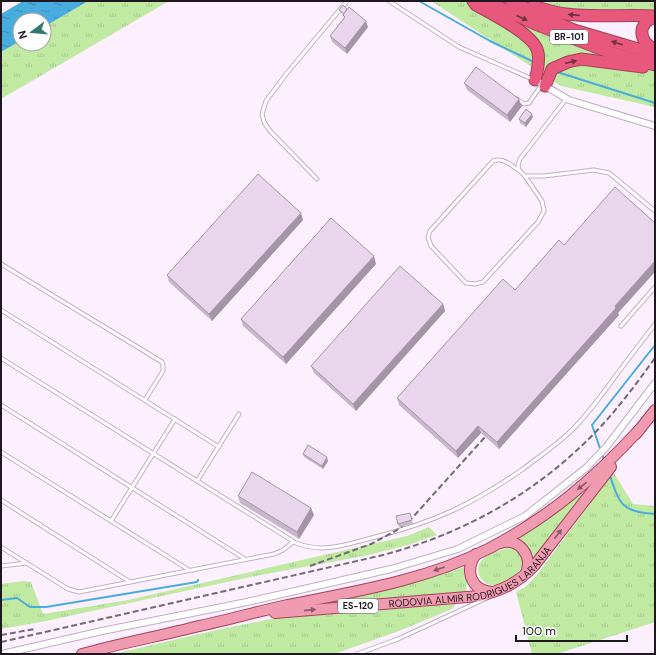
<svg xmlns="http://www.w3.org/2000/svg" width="656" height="655" viewBox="0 0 656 655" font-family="'DM Sans',sans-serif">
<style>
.grass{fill:url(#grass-tufts)}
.water{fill:url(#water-ripples)}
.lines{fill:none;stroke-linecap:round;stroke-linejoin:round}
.stream{stroke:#49acde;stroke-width:2}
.lane-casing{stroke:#c1aec4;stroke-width:5}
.street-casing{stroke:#c1aec4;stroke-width:8}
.primary-casing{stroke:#a1415b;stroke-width:12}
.highway-casing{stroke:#a1415b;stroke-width:13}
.lane{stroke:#fff;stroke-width:3}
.street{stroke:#fff;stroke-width:6}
.primary{stroke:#f19bb0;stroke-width:10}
.highway{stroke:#e8587c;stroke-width:11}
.rail{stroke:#736a74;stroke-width:2;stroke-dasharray:6 3;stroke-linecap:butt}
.wall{fill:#c8b7cb}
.shaded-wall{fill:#a395a5}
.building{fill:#e9d5ec;stroke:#a395a5}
.oneway{fill:#6f3144}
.oneway2{fill:#885968}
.labels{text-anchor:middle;stroke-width:3;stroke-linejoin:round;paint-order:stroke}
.shield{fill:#fff;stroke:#625d62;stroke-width:1}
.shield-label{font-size:9px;font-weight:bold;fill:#1e171f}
.street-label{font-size:10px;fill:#1e171f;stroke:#fff}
</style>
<defs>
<pattern id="grass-tufts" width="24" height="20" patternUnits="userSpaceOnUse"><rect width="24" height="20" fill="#c0e9a2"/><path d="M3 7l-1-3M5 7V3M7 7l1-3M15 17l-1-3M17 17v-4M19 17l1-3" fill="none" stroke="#a5c78b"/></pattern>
<pattern id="water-ripples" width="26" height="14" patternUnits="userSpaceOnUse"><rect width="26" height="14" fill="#49acde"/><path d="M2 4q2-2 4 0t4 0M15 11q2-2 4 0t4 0" fill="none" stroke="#3c8bb3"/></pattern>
</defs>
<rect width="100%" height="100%" fill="#fcf0fe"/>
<g class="grass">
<polygon points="88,1 169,1 1,99 1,52 20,41 20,44 44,44 44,27"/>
<polygon points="431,1 475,1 563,42 655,72 655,107 561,86"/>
<polygon points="533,1 655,1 655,15 580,14"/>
<polygon points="612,470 633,504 655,506 655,622 557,654 532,654 516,592 525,587 536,576 593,500"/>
<path d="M580,494L582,497L536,558L534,557C530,548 525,542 515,537Z"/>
<polygon points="429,527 437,535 408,545 364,556 250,577 46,621 1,629 1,584 23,581 31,582 43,614 128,600 407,536"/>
<path d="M507,548C518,549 527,560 520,570C515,577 502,585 493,585C481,585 473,570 482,560C488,553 499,551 507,548Z"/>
<polygon points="465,567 467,581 466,595 318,605 318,603 398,586"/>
<polygon points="456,604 452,609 399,631 334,654 113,654 221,629 271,619"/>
</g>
<polygon class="water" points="23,1 88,1 44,27 44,20 20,20 20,41 1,52 1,14"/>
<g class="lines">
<g class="stream">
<polyline points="419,1 490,41 534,62"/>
<polyline points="557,72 655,103"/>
<polyline points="604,460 592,425 655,345"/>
<path d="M610,476C620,505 622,512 655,514"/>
<polyline points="1,600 17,598 30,607 46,607 197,582 198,580"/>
</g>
<g class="lane-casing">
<g id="lane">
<polyline points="389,1 459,47 532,79"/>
<polyline points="517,99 524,104 529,103 542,84"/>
<polyline points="566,99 520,159 518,165 519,170 525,176 544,176 594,170 609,173 655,211"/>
<path d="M519,170C510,165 503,157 493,161L430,231L428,237L431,246L466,283L475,284L483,282L538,222L544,211L542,201L525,176"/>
<polyline points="317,179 270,131 264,122 262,114 266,101 287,73 347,1"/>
<polyline points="1,264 162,362 163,365 163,371 145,400"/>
<polyline points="1,310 219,447"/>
<polyline points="621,326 655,287"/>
<path d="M1,358L296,543C324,554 347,544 375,537C435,522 473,504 523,469C540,456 558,444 573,429C586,416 598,400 609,385C624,364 640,344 655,324"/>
<polyline points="1,405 245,559"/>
<polyline points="1,452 189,570"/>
<polyline points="197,481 239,414"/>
<polyline points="1,500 130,582"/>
<polyline points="111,521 175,419"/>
<polyline points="1,547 68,589 79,592 274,554 283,550 293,542"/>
<polyline points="1,566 27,563"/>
<polyline points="357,654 398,639 487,598"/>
</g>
</g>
<g class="street-casing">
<g id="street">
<polyline points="535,80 569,100 655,126"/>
<polyline points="2,654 102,631 247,602 391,569 458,549 525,516 586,468 607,446 655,383"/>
</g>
</g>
<g class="primary-casing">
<g id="primary">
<polyline points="636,434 655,410"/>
<path d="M500,543C519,537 533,556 526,573"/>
<path d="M476,554C464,571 471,590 492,592"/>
<path id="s1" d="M275,613L479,596C501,591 518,583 534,566L611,467"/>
<path d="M82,654C121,643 160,636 199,626C228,620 255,612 283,606C352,592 424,581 488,549C548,518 594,479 640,429"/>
</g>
</g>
<g class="highway-casing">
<g id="highway">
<path d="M473,1L476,5C492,14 536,35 538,53C540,62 537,72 535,80"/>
<polyline points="487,1 535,24 609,52 655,65"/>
<polyline points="511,1 539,15 574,30 655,54"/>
<path d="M533,6C544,9 555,13 566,14C595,18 625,14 655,16"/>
<path d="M655,17C637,23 638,42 655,49"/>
<polyline points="545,86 552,69 568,62 581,59 643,67"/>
</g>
</g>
<use href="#lane" class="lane"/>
<use href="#street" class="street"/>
<use href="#primary" class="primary"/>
<use href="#highway" class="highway"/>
<g class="rail">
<polyline points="310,566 371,544 397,530 413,517 485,437"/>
<polyline points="1,635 35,629"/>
<path d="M1,642L379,556C466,534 544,489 604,423C623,402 639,380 655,358"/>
</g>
</g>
<g class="wall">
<polygon points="339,10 368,27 347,54 332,42 330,36 344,18 343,15 343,14 340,12"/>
<polygon points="464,83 522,106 510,122 467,90"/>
<polygon points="533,117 526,127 520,123 519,119"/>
<polygon points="303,220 212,321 169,282 167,275"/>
<polygon points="376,264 286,364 243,326 241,319"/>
<polygon points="515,290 618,313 619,315 499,449 481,433 458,458 399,405 397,398"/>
<polygon points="443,304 445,311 356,411 314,373 311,366"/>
<polygon points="303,454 328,461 323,469 304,457"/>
<polygon points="238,496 314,515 299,539 240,503"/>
<polygon points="410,513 413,524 399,527 398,524"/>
</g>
<g class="shaded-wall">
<polygon points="366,21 368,27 347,54 345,48"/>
<polygon points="519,99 522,106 510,122 507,115"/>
<polygon points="532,114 533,117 526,127 525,123"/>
<polygon points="301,213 303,220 212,321 209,314"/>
<polygon points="374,256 376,264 286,364 283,357"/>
<polygon points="655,261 655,272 618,313 619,315 499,449 497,442 615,306"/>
<polygon points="443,304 445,311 356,411 353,404"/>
<polygon points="478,426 481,433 458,458 456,451"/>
<polygon points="327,457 328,461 323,469 322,466"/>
<polygon points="311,508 314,515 299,539 297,532"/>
</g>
<g class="building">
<polygon points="343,5 347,9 344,14 339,10"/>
<polygon points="349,7 366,21 345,48 330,36 345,17 343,15"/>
<polygon points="476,67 519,99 507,115 464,83"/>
<polygon points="526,109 532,114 525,123 519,119"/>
<polygon points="258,174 301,213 209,314 167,275"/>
<polygon points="615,187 655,223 655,261 615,306 616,308 497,442 478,426 456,451 397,398 503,279 515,290 559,240 564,245"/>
<polygon points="331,218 374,256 283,357 241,319"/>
<polygon points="400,266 443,304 353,404 311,366"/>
<polygon points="308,445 327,457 322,466 303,454"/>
<polygon points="252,472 311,508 297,532 238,496"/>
<polygon points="410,513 412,520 398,524 396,516"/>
</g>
<defs><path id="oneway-solid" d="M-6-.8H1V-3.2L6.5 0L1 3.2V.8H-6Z"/></defs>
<g class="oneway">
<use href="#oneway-solid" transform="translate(574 15) rotate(-175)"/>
<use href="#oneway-solid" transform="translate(522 18) rotate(24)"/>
<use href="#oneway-solid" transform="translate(617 43) rotate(-163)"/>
<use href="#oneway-solid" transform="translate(571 62) rotate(-14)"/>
</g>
<g class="oneway2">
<use href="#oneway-solid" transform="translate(582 486) rotate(141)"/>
<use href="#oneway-solid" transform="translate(558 534) rotate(-52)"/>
<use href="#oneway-solid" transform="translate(439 569) rotate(161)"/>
<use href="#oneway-solid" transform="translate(310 610) rotate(-6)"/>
</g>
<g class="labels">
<g class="shield">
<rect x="550" y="30" width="38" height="14" rx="3"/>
<rect x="338" y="599" width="40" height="14" rx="3"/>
</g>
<g class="shield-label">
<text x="569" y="40">BR-101</text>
<text x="358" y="609">ES-120</text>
</g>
<g class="street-label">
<text dy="4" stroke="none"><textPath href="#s1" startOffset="203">RODOVIA ALMIR RODRIGUES LARANJA</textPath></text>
</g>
</g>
<rect width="656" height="655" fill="none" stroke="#1e171f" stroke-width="4"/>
<g transform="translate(32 32) rotate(254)"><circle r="19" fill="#ffffff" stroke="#a5a2a5"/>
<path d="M0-3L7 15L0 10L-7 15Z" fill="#34796c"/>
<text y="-6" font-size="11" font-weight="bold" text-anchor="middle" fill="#1e171f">N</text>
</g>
<path d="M516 635v6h111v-6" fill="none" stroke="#1e171f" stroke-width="2"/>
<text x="522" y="635" font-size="12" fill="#1e171f" stroke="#ffffff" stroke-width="3" paint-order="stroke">100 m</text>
</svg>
